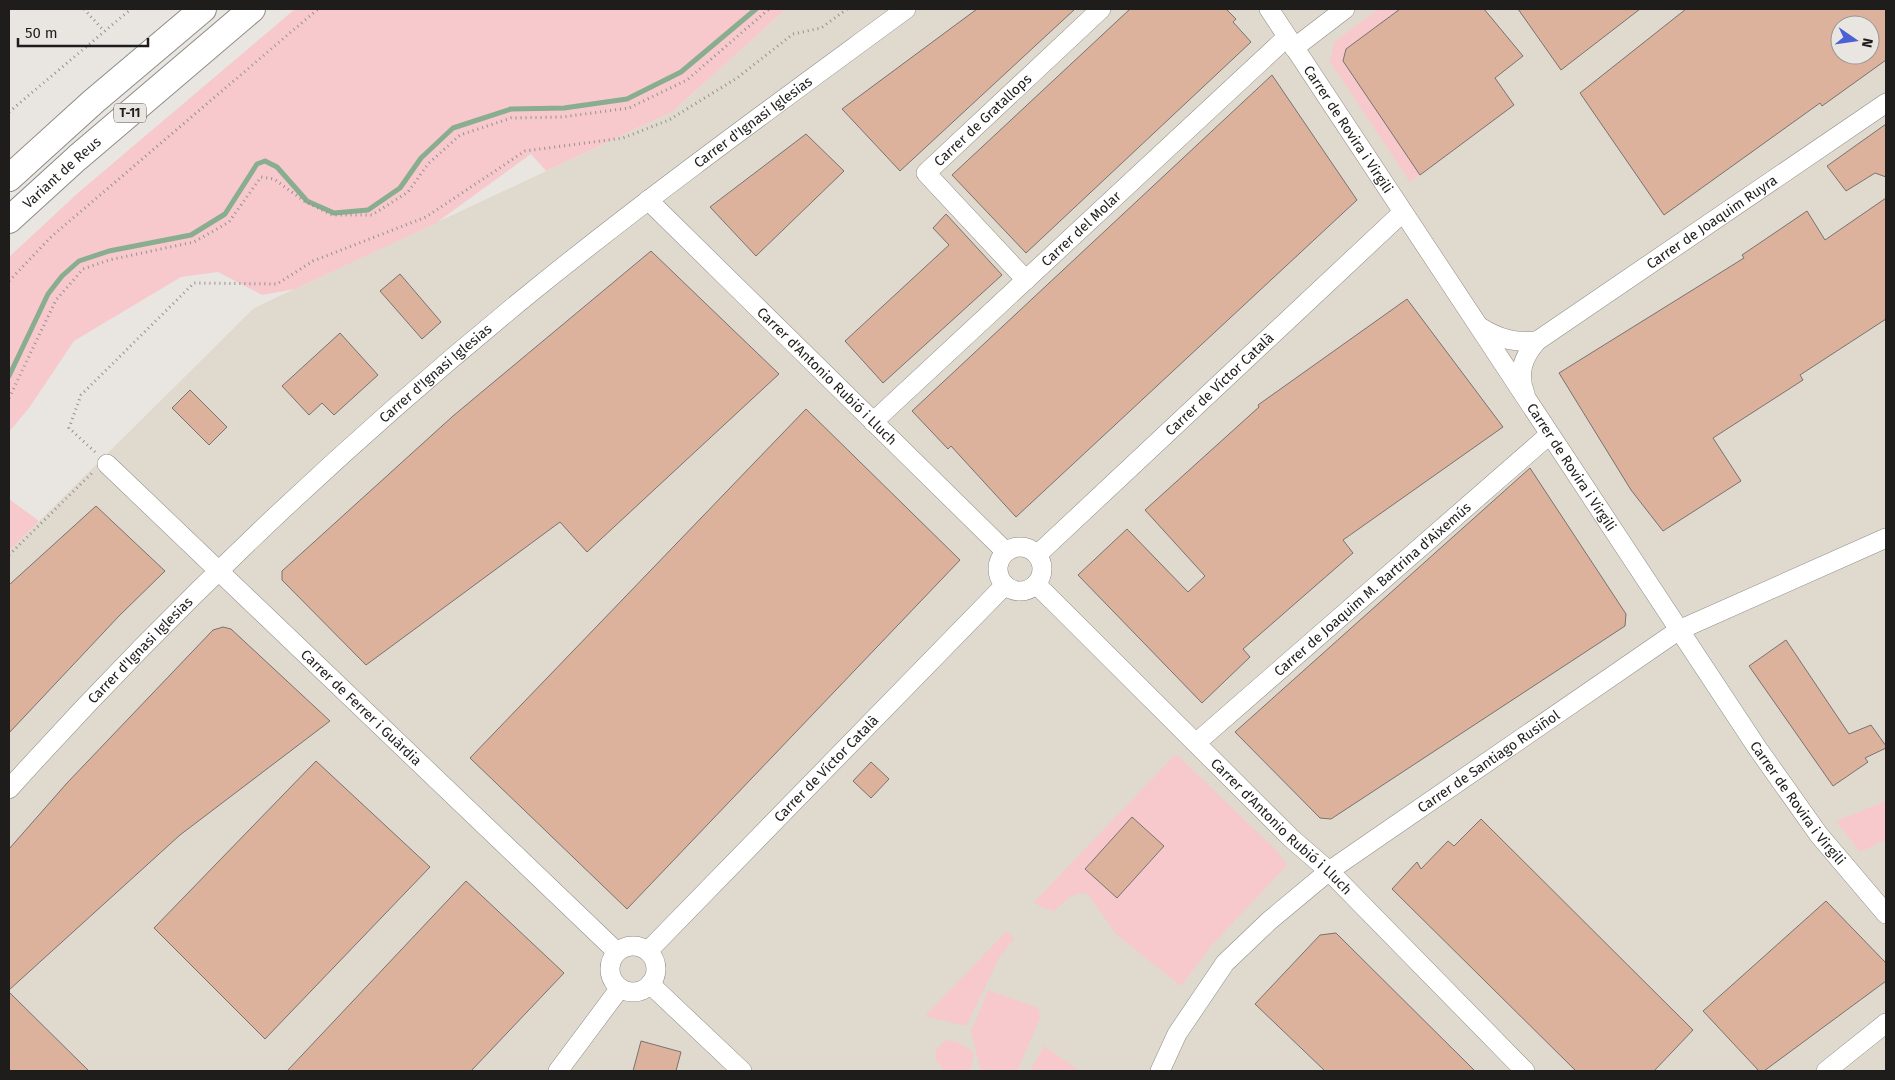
<svg xmlns="http://www.w3.org/2000/svg" width="1895" height="1080" viewBox="0 0 1895 1080" font-family="'Fira Sans',sans-serif">
<style>
.built{fill:#e0d9ce;fill-rule:evenodd}
.green{fill:#f7c9cd}
.lines{fill:none;stroke-linecap:round;stroke-linejoin:round}
.stream{stroke:#89ad8f;stroke-width:5}
.building{fill:#ddb29c;stroke:#777370;fill-rule:evenodd}
.minor-casing{stroke:#8e8c88;stroke-width:20}
.highway-casing{stroke:#8e8c88;stroke-width:28}
.path{stroke:#94928f;stroke-width:3;stroke-dasharray:1 4;stroke-linecap:butt}
.minor{stroke:#fff;stroke-width:19}
.highway{stroke:#fff;stroke-width:26}
.labels{text-anchor:middle;stroke-width:4.5;stroke-linejoin:round;paint-order:stroke}
.shield{fill:#e9e6e2;stroke:#5b5957;stroke-width:1}
.shield-label{font-size:12px;font-weight:bold;fill:#1e1d1b}
.street-label{font-size:14px;fill:#1e1d1b;stroke:#e9e6e2}
</style>
<rect width="100%" height="100%" fill="#e9e6e2"/>
<path class="built" d="M786,9H1886V1071H9V551L254,308L672,112ZM1840,25H1870V55H1840Z"/>
<g class="green">
<polygon points="295,9 786,9 672,112 546,171 531,154 436,223 295,289 262,295 218,272 181,277 74,341 29,408 9,432 9,257 79,192"/>
<polygon points="1378,9 1400,9 1346,49 1343,61 1420,175 1410,182 1330,62 1334,42"/>
<polygon points="9,499 39,521 9,551"/>
<path d="M1176,754L1276,850L1287,865L1212,945L1181,986L1116,934L1088,894C1073,890 1065,901 1055,911L1043,908L1034,902Z"/>
<polygon points="1886,801 1886,840 1860,852 1836,821"/>
<polygon points="1007,931 1014,939 1000,956 966,1026 925,1016"/>
<polygon points="988,990 1038,1008 1040,1016 1038,1023 1017,1071 981,1071 971,1032"/>
<path d="M946,1040C956,1041 969,1046 974,1054L970,1071H944L935,1058L936,1049Z"/>
<polygon points="1044,1046 1080,1071 1030,1071"/>
</g>
<g class="lines">
<polyline class="stream" points="9,376 48,294 62,276 79,261 109,251 191,235 225,214 257,164 265,161 277,167 307,201 334,213 368,210 400,188 421,158 453,128 511,109 564,108 627,99 681,72 756,9"/>
</g>
<g class="building">
<polygon points="977,9 1075,9 900,171 842,109"/>
<polygon points="1130,9 1226,9 1236,19 1233,22 1251,42 1026,253 952,175"/>
<polygon points="1400,9 1484,9 1523,56 1495,78 1514,105 1420,175 1343,61 1346,49"/>
<polygon points="1518,9 1640,9 1561,70"/>
<path d="M1686,9H1886V60L1822,106L1820,103L1664,215L1580,93ZM1840,25H1870V55H1840Z"/>
<polygon points="1272,75 1357,200 1016,517 951,446 948,449 912,411"/>
<polygon points="1886,124 1886,177 1875,173 1846,191 1827,166"/>
<polygon points="806,134 844,171 756,256 710,207"/>
<polygon points="1886,198 1886,319 1800,375 1803,380 1713,438 1741,481 1663,531 1631,490 1559,373 1744,258 1742,255 1807,211 1825,240"/>
<polygon points="946,214 1002,275 883,383 845,341 949,245 933,228"/>
<polygon points="651,251 779,374 587,552 560,522 366,665 282,580 282,571 453,416"/>
<polygon points="400,274 441,322 422,339 380,291"/>
<polygon points="1407,299 1503,427 1343,540 1353,553 1243,649 1250,657 1202,703 1078,575 1127,529 1188,592 1205,576 1145,510 1259,407 1258,405"/>
<polygon points="340,333 378,375 334,415 322,403 309,415 282,386"/>
<polygon points="190,390 227,427 209,445 172,408"/>
<polygon points="806,409 960,560 627,909 470,758"/>
<polygon points="1530,468 1626,614 1625,626 1331,819 1320,818 1235,732"/>
<polygon points="96,506 165,571 119,616 9,733 9,585"/>
<polygon points="223,627 231,629 330,721 180,835 9,990 9,849 67,783 213,630"/>
<polygon points="1786,640 1849,734 1871,725 1886,746 1886,748 1865,758 1868,762 1833,786 1749,666"/>
<polygon points="316,761 430,867 265,1039 154,928"/>
<polygon points="871,762 889,779 871,798 853,781"/>
<polygon points="1132,817 1164,846 1117,898 1085,869"/>
<polygon points="1481,819 1693,1030 1654,1071 1576,1071 1392,889 1417,862 1421,869 1448,841 1454,846"/>
<polygon points="466,881 564,973 471,1071 287,1071"/>
<polygon points="1826,901 1886,963 1886,981 1764,1071 1759,1071 1703,1011"/>
<polygon points="1336,933 1475,1071 1325,1071 1255,1004 1320,935"/>
<polygon points="9,992 89,1071 9,1071"/>
<polygon points="641,1041 681,1052 676,1071 633,1071"/>
</g>
<g class="lines">
<g class="minor-casing">
<g id="minor">
<path id="s1" d="M1269,9L1758,749L1819,835L1886,914"/>
<polyline points="1294,48 1345,9"/>
<path id="s2" d="M648,200L1006,552"/>
<path id="s3" d="M1026,280L926,173L1101,9"/>
<path d="M1480,327C1499,339 1515,343 1537,341"/>
<path id="s4" d="M1525,394C1517,373 1523,357 1537,341L1886,103"/>
<path id="s5" d="M873,422L1287,37"/>
<path id="s6" d="M107,464L617,952"/>
<circle cx="1020" cy="569" r="22"/>
<path id="s7" d="M1037,555L1402,213"/>
<path id="s8" d="M1036,584L1292,839L1329,871L1525,1071"/>
<path id="s9" d="M1196,743L1549,435"/>
<path id="s10" d="M9,789C171,609 346,443 534,290C655,192 781,101 906,9"/>
<circle cx="633" cy="969" r="23"/>
<path id="s11" d="M648,951L1005,585"/>
<polyline points="650,984 742,1071"/>
<polyline points="558,1071 620,988"/>
<path id="s12" d="M1160,1071L1177,1034L1225,963L1269,921L1329,871L1679,630L1886,538"/>
<polyline points="1826,1071 1886,1023"/>
</g>
</g>
<g class="highway-casing">
<g id="highway">
<polyline points="9,178 94,101 203,9"/>
<path id="s13" d="M9,220L77,158L252,9"/>
</g>
</g>
<g class="path">
<polyline points="84,9 104,31"/>
<polyline points="9,112 131,9"/>
<polyline points="9,281 52,236 318,9"/>
<polyline points="9,398 56,300 83,269 109,260 194,242 229,222 261,177 274,179 304,201 332,215 372,215 408,192 428,164 460,135 511,118 562,117 629,108 687,80 769,9"/>
<polyline points="95,452 69,428 81,395 194,283 277,284 313,261 426,217 525,151 623,138 669,120 737,78 793,34 821,28 847,9"/>
<polyline points="9,555 93,472"/>
</g>
<use href="#minor" class="minor"/>
<use href="#highway" class="highway"/>
</g>
<g class="labels">
<rect class="shield" x="114" y="103.5" width="32" height="19" rx="4"/>
<g class="shield-label">
<text x="130" y="117">T-11</text>
</g>
<g class="street-label">
<text dy="5" stroke="none"><textPath href="#s3" startOffset="224">Carrer de Gratallops</textPath></text>
<text dy="5" stroke="none"><textPath href="#s10" startOffset="1001">Carrer d'Ignasi Iglesias</textPath></text>
<text dy="5" stroke="none"><textPath href="#s1" startOffset="144">Carrer de Rovira i Virgili</textPath></text>
<text dy="5" stroke="none"><textPath href="#s13" startOffset="71">Variant de Reus</textPath></text>
<text dy="5" stroke="none"><textPath href="#s4" startOffset="269">Carrer de Joaquim Ruyra</textPath></text>
<text dy="5" stroke="none"><textPath href="#s5" startOffset="284">Carrer del Molar</textPath></text>
<text dy="5" stroke="none"><textPath href="#s10" startOffset="596">Carrer d'Ignasi Iglesias</textPath></text>
<text dy="5" stroke="none"><textPath href="#s2" startOffset="251">Carrer d'Antonio Rubió i Lluch</textPath></text>
<text dy="5" stroke="none"><textPath href="#s7" startOffset="250">Carrer de Víctor Català</textPath></text>
<text dy="5" stroke="none"><textPath href="#s1" startOffset="549">Carrer de Rovira i Virgili</textPath></text>
<text dy="5" stroke="none"><textPath href="#s9" startOffset="234">Carrer de Joaquim M. Bartrina d'Aixemús</textPath></text>
<text dy="5" stroke="none"><textPath href="#s10" startOffset="191">Carrer d'Ignasi Iglesias</textPath></text>
<text dy="5" stroke="none"><textPath href="#s6" startOffset="352">Carrer de Ferrer i Guàrdia</textPath></text>
<text dy="5" stroke="none"><textPath href="#s12" startOffset="459">Carrer de Santiago Rusiñol</textPath></text>
<text dy="5" stroke="none"><textPath href="#s11" startOffset="255">Carrer de Víctor Català</textPath></text>
<text dy="5" stroke="none"><textPath href="#s1" startOffset="954">Carrer de Rovira i Virgili</textPath></text>
<text dy="5" stroke="none"><textPath href="#s8" startOffset="345">Carrer d'Antonio Rubió i Lluch</textPath></text>
</g>
</g>
<rect width="1895" height="1080" fill="none" stroke="#1e1d1b" stroke-width="20"/>
<g transform="translate(1855 40) rotate(103)"><circle r="24" fill="#e9e6e2" stroke="#989692"/>
<path d="M0-4L9 19L0 12L-9 19Z" fill="#4961d5"/>
<text y="-8" font-size="14" font-weight="bold" text-anchor="middle" fill="#1e1d1b">N</text>
</g>
<path d="M18 38v8h130v-8" fill="none" stroke="#1e1d1b" stroke-width="2.5"/>
<text x="25" y="38" font-size="15" fill="#1e1d1b" stroke="#e9e6e2" stroke-width="4" paint-order="stroke">50 m</text>
</svg>
